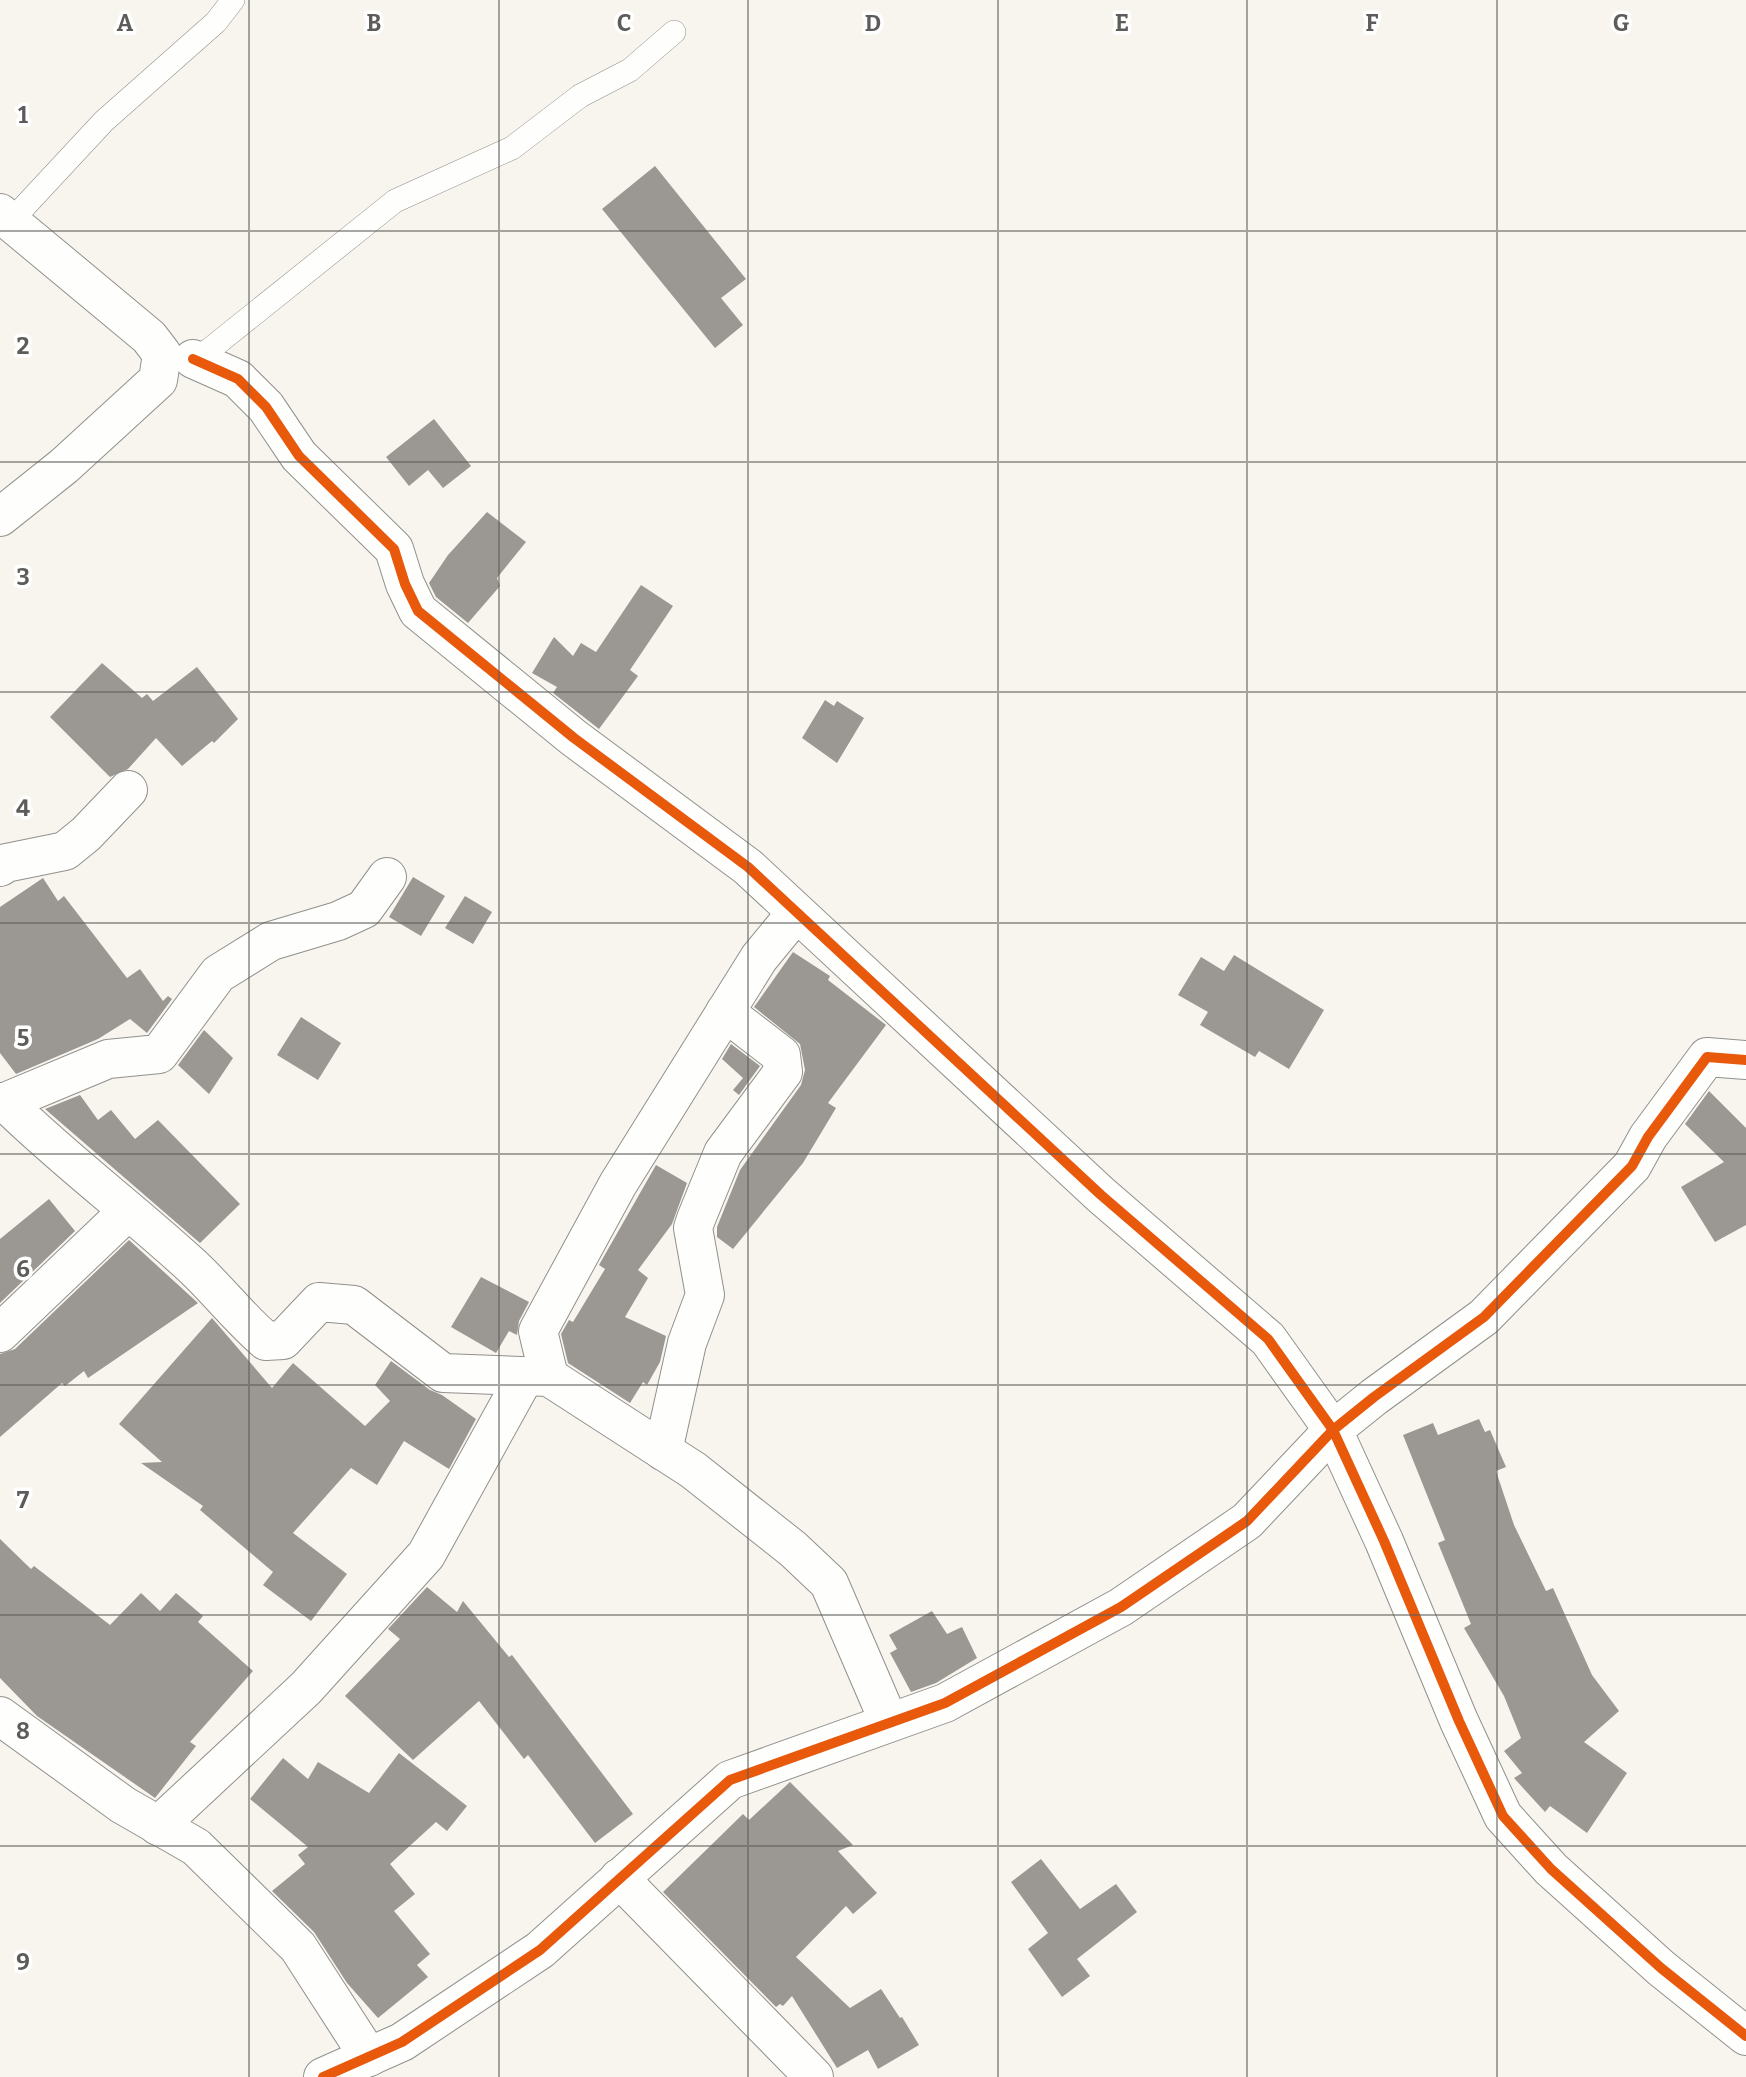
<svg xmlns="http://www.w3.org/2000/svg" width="1746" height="2077" viewBox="0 0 1746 2077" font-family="Bitter,serif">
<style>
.building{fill:#9b9894}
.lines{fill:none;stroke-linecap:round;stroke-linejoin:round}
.service-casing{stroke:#91908d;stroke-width:24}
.minor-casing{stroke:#91908d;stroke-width:40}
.service{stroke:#fefefc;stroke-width:23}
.minor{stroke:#fefefc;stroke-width:38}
.cycleway-casing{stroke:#fff;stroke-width:15}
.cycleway{stroke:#e8590c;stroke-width:10}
.grid{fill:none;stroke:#5d5c5a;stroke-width:2;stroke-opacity:0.55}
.grid-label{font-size:23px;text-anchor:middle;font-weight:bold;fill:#5d5c5a;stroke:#fff;stroke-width:7;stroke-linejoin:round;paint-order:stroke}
</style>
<rect width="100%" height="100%" fill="#f8f5ee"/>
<g class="building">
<polygon points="655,166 746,279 721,298 743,325 715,348 602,209"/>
<polygon points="434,419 471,466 443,488 428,470 409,486 386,457"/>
<polygon points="487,512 526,542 497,578 500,586 468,623 436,597 429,583 448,555"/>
<polygon points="641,585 673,606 630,670 638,676 599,729 553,693 557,687 532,673 554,637 573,656 581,643 596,652"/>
<polygon points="102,663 142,698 147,694 153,701 197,667 238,719 214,743 212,741 182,766 156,738 128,769 110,777 50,717"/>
<polygon points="825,700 834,706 837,701 864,718 837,763 802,738"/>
<polygon points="413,877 445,896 421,936 389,917"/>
<polygon points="43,878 58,901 64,896 127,978 140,969 163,1001 168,996 172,999 147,1033 130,1019 98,1039 16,1074 0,1053 0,907"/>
<polygon points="465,896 492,912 473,944 445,928"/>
<polygon points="793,952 830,976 828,980 886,1025 828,1103 836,1108 803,1163 733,1249 717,1237 717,1227 740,1170 801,1085 805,1070 800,1044 754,1007"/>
<polygon points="1234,955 1324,1010 1289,1069 1259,1051 1255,1057 1200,1025 1208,1012 1178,995 1201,957 1224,971"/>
<polygon points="301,1017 341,1043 318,1080 277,1055"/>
<polygon points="204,1030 233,1058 209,1094 178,1065"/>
<polygon points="731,1044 760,1066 739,1095 733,1090 743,1078 722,1059"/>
<polygon points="1709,1091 1746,1128 1746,1225 1715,1242 1681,1187 1724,1162 1685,1124"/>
<polygon points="80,1095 98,1120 111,1110 135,1139 158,1120 240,1204 200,1243 45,1109"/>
<polygon points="656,1165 687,1183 672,1224 638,1270 648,1278 625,1317 666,1336 660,1362 647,1385 643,1382 630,1403 568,1363 561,1334 569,1320 573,1322 605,1269 599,1265"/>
<polygon points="49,1199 75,1231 0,1303 0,1239"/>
<polygon points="129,1240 198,1303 88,1378 84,1371 65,1386 62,1383 0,1437 0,1354 15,1349"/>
<polygon points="481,1277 529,1302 519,1321 517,1335 509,1331 496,1353 451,1327"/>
<polygon points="212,1318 272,1388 293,1363 365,1426 390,1401 375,1385 391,1361 430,1390 442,1395 476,1419 449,1469 404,1441 377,1485 351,1468 293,1533 347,1574 311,1621 263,1585 273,1572 200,1510 203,1506 141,1463 162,1462 119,1424"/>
<polygon points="1479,1419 1485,1432 1490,1430 1506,1467 1496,1471 1514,1525 1546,1591 1553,1588 1592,1675 1619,1711 1584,1742 1627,1773 1587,1833 1550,1806 1545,1812 1514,1778 1522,1773 1504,1751 1521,1738 1504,1696 1464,1628 1471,1624 1438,1543 1445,1540 1403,1435 1433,1423 1438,1435"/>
<polygon points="0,1539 31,1569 34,1566 110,1625 141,1593 160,1611 176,1593 203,1616 198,1622 253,1671 190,1742 196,1746 155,1798 37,1716 0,1678"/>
<polygon points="427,1587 457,1612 463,1601 509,1657 512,1655 633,1814 595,1843 528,1755 524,1759 479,1701 413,1760 345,1696 400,1639 388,1629"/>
<polygon points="932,1611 947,1634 962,1627 977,1658 936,1683 911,1692 890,1653 897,1649 889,1635"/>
<polygon points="399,1753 467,1806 447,1831 436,1822 390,1864 415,1894 394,1911 430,1954 417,1965 428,1977 378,2018 347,1983 314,1932 272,1891 305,1864 298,1855 308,1847 250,1799 283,1758 308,1779 318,1762 369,1793"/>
<polygon points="790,1782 853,1845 838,1851 877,1893 853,1914 846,1906 796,1957 850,2008 881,1989 900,2018 902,2017 919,2045 878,2069 868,2050 837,2068 792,1996 783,2006 780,2004 776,2007 663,1892 743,1814 749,1820"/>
<polygon points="1041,1859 1080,1909 1116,1884 1137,1912 1077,1959 1090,1976 1062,1997 1028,1949 1048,1933 1011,1882"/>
</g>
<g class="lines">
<g class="service-casing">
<g id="service">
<polyline points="10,222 104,121 216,22 233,0"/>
<polyline points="188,362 209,350 395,201 512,148 580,96 630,70 674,32"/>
</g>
</g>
<g class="minor-casing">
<g id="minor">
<polyline points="0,213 149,337 162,354 158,380 64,466 0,517"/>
<polyline points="193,359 238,379 266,407 299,456 394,549 405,584 418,611 574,738 748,867 1101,1195 1268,1339 1333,1430 1384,1541 1459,1721 1503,1816 1551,1869 1661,1968 1746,2036"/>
<polyline points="0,867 6,863 65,851 86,834 128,790"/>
<path d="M0,1102H5C64,1160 130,1209 191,1265C217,1289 239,1318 266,1341L283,1340L319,1302L354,1305L443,1373L549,1377L693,1470L793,1549L829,1583L889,1722"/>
<polyline points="5,1102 108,1059 159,1054 218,974 271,941 338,921 364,909 387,877"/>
<polyline points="0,1333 128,1211"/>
<polyline points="549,1377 538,1331 618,1184 759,958 796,913"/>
<polyline points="663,1451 687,1343 705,1295 693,1228 696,1219 723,1153 783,1072 781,1055 725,1012"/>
<polyline points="0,1716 123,1805 196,1847 298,1947 369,2057"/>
<polyline points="158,1826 306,1688 426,1555 525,1376"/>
<polyline points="619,1878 814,2077"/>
<polyline points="323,2077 402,2042 540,1950 730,1780 945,1703 1121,1607 1247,1521 1333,1430 1374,1397 1484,1317 1632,1166 1648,1137 1707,1057 1746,1060"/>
</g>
</g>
<use href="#service" class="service"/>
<use href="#minor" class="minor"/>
<g class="cycleway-casing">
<g id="cycleway">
<polyline points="193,359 238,379 266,407 299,456 394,549 405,584 418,611 574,738 748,867 1101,1195 1268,1339 1333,1430 1384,1541 1459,1721 1503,1816 1551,1869 1661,1968 1746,2036"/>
<polyline points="323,2077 402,2042 540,1950 730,1780 945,1703 1121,1607 1247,1521 1333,1430 1374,1397 1484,1317 1632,1166 1648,1137 1707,1057 1746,1060"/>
</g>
</g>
<use href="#cycleway" class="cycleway"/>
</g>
<path class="grid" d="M249,0V2077M499,0V2077M748,0V2077M998,0V2077M1247,0V2077M1497,0V2077M0,231H1746M0,462H1746M0,692H1746M0,923H1746M0,1154H1746M0,1385H1746M0,1615H1746M0,1846H1746"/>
<g class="grid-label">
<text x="125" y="31">A</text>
<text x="374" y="31">B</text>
<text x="624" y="31">C</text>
<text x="873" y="31">D</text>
<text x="1122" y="31">E</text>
<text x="1372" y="31">F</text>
<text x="1621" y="31">G</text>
<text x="23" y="123">1</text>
<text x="23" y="354">2</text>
<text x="23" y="585">3</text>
<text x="23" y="816">4</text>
<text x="23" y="1046">5</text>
<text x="23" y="1277">6</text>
<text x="23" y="1508">7</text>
<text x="23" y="1739">8</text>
<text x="23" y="1970">9</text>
</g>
</svg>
